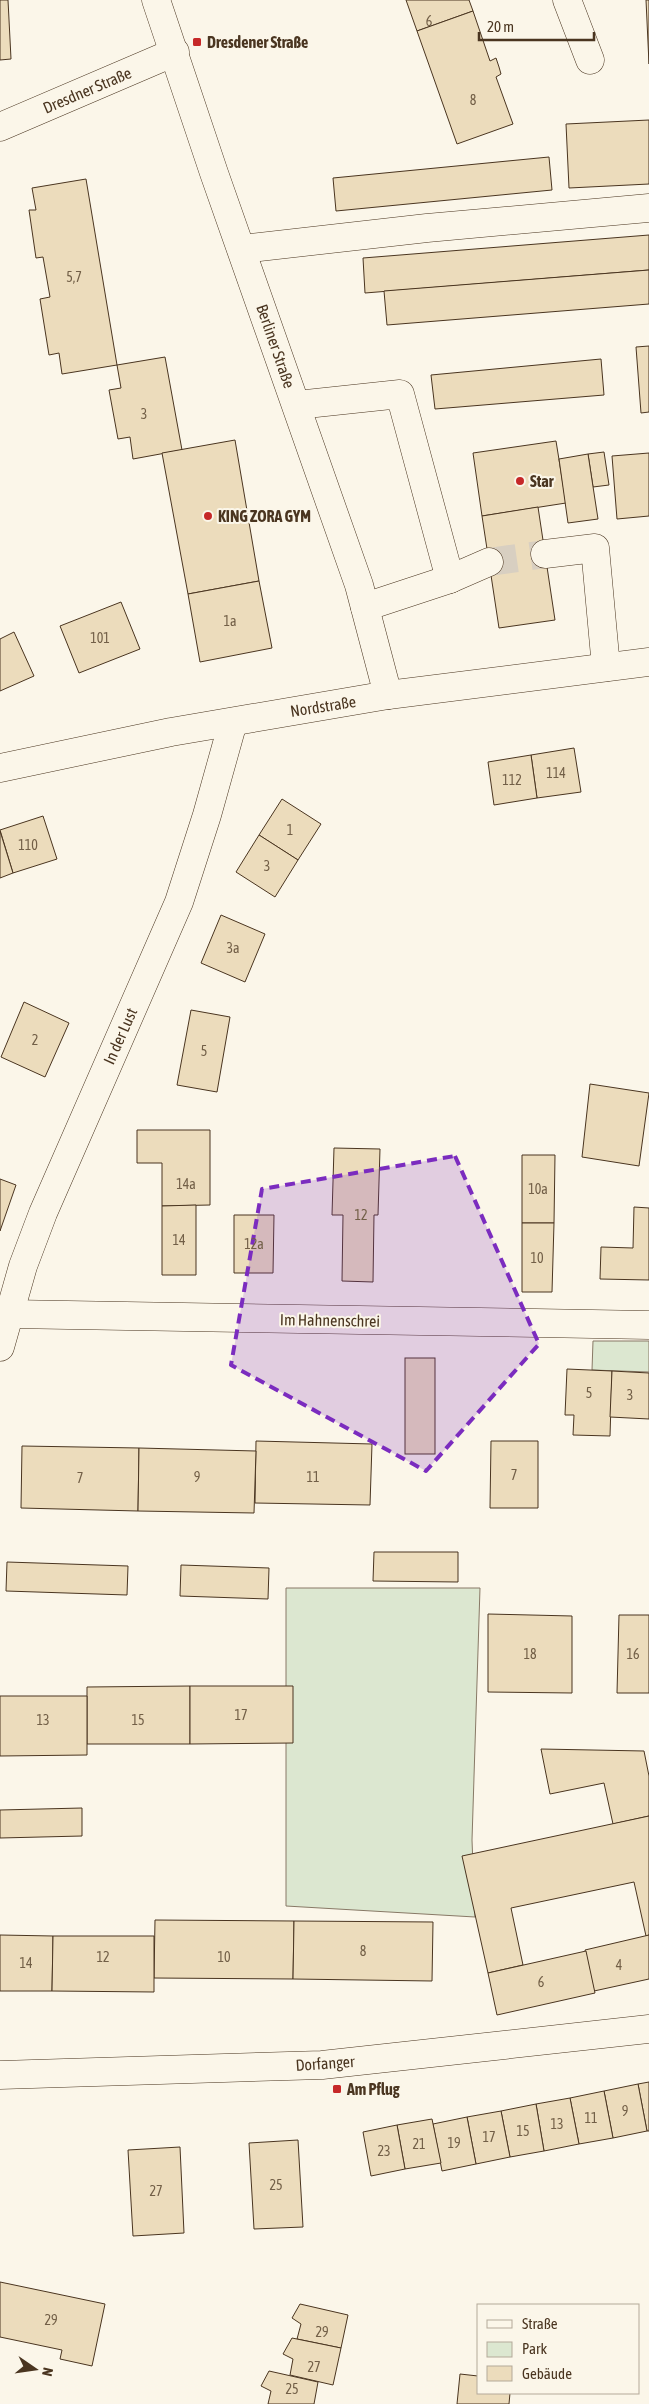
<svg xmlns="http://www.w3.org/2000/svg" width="649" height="2404" viewBox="0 0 649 2404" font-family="'Asap Condensed',sans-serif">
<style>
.green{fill:#dce7d0;stroke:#887966}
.building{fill:#ecdcbc;stroke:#4a3520}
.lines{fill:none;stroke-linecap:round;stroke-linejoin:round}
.minor-tunnel{stroke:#d8cfc1;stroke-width:28;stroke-dasharray:28 14;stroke-linecap:butt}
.minor-casing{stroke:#4a3520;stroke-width:29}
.major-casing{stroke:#4a3520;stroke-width:29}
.minor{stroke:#fbf6e9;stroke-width:28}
.major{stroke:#fbf6e9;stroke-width:28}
.marked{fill:#7b2cbf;fill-opacity:0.2;stroke:#7b2cbf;stroke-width:4;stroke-dasharray:10 6;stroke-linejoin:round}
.poi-dot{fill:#c62828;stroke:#fbf6e9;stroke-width:2}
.labels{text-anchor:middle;stroke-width:4;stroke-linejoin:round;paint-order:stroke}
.number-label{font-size:14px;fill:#725f47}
.poi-label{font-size:16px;font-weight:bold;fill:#4a3520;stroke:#fbf6e9;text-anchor:start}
.street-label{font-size:16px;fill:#4a3520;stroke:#fbf6e9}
</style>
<rect width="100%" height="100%" fill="#fbf6e9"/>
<g class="green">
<polygon points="593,1341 649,1341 649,1372 592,1370"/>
<polygon points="286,1588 480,1588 472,1840 475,1917 286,1906"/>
</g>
<g class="building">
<polygon points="0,0 8,0 11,59 0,60"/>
<polygon points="406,0 469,0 473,11 417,31"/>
<polygon points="646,0 649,0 649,64"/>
<polygon points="473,11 490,61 496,58 499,67 501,74 496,77 513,124 457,144 417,31"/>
<polygon points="649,120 649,184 569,188 566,124"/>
<polygon points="549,157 552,190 336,211 333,178"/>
<polygon points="86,179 117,365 62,374 59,353 49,355 40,299 50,297 43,257 36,258 29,210 36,210 32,188"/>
<polygon points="649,235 649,270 365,293 363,258"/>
<polygon points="649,270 649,304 387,325 384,291"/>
<polygon points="649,346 649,412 641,413 636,347"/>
<polygon points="165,357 182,450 133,459 130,437 118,439 109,390 121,388 117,365"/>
<polygon points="601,359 604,395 435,409 431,375"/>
<polygon points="235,440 259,581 188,594 162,453"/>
<polygon points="556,441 566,503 482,516 473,453"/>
<polygon points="604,452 609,485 593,487 588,454"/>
<polygon points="649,453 649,516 617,519 612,456"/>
<polygon points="588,454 598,519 568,523 559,459"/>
<polygon points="538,507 555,620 499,628 482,516"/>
<polygon points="259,581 272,648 200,662 188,594"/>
<polygon points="121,602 140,649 79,673 60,626"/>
<polygon points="14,632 34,676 0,691 0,639"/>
<polygon points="574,748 581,792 537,798 531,755"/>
<polygon points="531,755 537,798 494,805 488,762"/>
<polygon points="282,799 321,824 298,860 259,835"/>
<polygon points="43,816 57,859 13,873 0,830"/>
<polygon points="0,831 13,873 0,878"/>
<polygon points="259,835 298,860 275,897 236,872"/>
<polygon points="221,915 265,934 245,982 201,963"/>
<polygon points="24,1002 69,1023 45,1077 1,1057"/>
<polygon points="191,1010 230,1017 217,1092 177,1085"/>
<polygon points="590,1084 649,1093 639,1166 582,1157"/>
<polygon points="137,1130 210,1130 210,1205 162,1206 162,1163 137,1163"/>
<polygon points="334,1148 380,1149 378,1215 374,1215 373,1282 342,1281 343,1215 332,1215"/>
<polygon points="522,1155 555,1155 554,1223 522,1223"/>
<polygon points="0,1179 16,1185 0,1231"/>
<polygon points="196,1205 196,1275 162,1275 162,1206"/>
<polygon points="634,1207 649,1208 649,1280 600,1279 601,1247 633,1248"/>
<polygon points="234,1215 274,1215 273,1273 234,1273"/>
<polygon points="522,1223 554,1223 552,1292 522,1292"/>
<rect x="405" y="1358" width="30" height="96"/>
<polygon points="567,1369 612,1371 610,1436 573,1435 574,1415 565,1415"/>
<polygon points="612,1371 649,1373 649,1419 610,1417"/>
<polygon points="256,1441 372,1444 370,1505 255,1503"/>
<polygon points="491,1441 538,1441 538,1508 490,1508"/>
<polygon points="22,1446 139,1448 138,1511 21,1508"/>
<polygon points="139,1448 256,1451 254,1513 138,1511"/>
<polygon points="374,1552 458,1552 458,1582 373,1581"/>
<polygon points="7,1562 128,1566 127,1595 6,1591"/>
<polygon points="181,1565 269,1568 268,1599 180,1596"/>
<polygon points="488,1614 572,1616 572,1693 488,1692"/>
<polygon points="619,1615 649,1615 649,1693 617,1693"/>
<polygon points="190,1686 190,1744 87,1744 87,1687"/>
<polygon points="190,1686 293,1686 293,1743 190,1744"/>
<polygon points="0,1696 87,1696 87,1755 0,1756"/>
<polygon points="541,1749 644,1751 649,1776 649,1816 613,1824 604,1783 550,1794"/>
<polygon points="82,1808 82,1836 0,1838 0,1810"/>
<polygon points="649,1816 649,1935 646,1936 634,1882 511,1908 523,1965 488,1973 462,1856"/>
<polygon points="155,1920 294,1921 293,1979 154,1978"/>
<polygon points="294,1921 433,1922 432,1981 293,1979"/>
<polygon points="0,1935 53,1936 52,1991 0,1991"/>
<polygon points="649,1935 649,1979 594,1991 585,1950"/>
<polygon points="53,1936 154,1936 154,1992 52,1991"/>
<polygon points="586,1951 595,1993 497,2015 488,1973"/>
<polygon points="649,2082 649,2131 647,2131 638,2084"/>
<polygon points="638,2084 647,2131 613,2138 604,2091"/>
<polygon points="604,2091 613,2138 579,2144 570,2098"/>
<polygon points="570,2098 579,2144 544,2151 536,2104"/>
<polygon points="536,2104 544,2151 510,2157 501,2111"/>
<polygon points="501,2111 510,2157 476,2164 467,2117"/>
<polygon points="467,2117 476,2164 442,2171 433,2124"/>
<polygon points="432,2119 441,2163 405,2169 397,2125"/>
<polygon points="397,2125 405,2169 371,2176 363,2132"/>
<polygon points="298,2140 303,2227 254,2229 249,2143"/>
<polygon points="180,2147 184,2233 133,2236 128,2150"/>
<polygon points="0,2282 105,2304 92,2366 60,2359 62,2350 0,2337"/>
<polygon points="300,2304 348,2315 341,2348 297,2339 301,2324 292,2318"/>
<polygon points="292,2338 341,2348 333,2385 290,2375 293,2359 283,2354"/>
<polygon points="269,2371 318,2382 314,2404 268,2404 271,2391 261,2386"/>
<polygon points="460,2374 478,2376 478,2393 510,2393 509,2404 457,2404"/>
</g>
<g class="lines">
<polyline class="minor-tunnel" points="489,562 545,554"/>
<g class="minor-casing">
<g id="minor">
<polyline points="567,0 590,60"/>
<polyline points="0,127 175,52"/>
<polyline points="242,249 427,228 649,208"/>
<polyline points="297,405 400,394 450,579"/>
<polyline points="545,554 595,548 606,667"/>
<polyline points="365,607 450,579 489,562"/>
<polyline points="10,1314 649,1325"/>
<polyline points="0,1347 23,1266 43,1213 179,902 207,815 233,722"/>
<polyline points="0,2075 322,2065 649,2029"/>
</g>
</g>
<g class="major-casing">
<g id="major">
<polyline points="156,0 214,173 359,585 388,695"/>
<polyline points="0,768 171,732 388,695 649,662"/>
</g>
</g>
<use href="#minor" class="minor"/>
<use href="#major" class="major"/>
</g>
<path class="marked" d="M455,1156L539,1344L426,1471L231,1365L262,1189Z"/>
<g class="poi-dot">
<rect x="192" y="37" width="10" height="10" rx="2.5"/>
<circle cx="520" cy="481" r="5"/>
<circle cx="208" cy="516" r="5"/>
<rect x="332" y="2084" width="10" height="10" rx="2.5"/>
</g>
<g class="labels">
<g class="number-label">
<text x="429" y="26">6</text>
<text x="473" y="105">8</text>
<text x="74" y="282">5,7</text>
<text x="144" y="419">3</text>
<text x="230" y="626">1a</text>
<text x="100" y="643">101</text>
<text x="556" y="778">114</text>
<text x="512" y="785">112</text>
<text x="290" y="835">1</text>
<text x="28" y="850">110</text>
<text x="267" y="871">3</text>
<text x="233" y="953">3a</text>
<text x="35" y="1045">2</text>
<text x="204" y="1056">5</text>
<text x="186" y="1189">14a</text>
<text x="538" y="1194">10a</text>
<text x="361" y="1220">12</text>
<text x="179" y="1245">14</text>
<text x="254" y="1249">12a</text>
<text x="537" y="1263">10</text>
<text x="589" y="1398">5</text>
<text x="630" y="1400">3</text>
<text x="514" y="1480">7</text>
<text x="197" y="1482">9</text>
<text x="313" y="1482">11</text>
<text x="80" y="1483">7</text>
<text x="530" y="1659">18</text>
<text x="633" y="1659">16</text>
<text x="241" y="1720">17</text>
<text x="43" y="1725">13</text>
<text x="138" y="1725">15</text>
<text x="363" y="1956">8</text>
<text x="103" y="1962">12</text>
<text x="224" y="1962">10</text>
<text x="26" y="1968">14</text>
<text x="619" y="1970">4</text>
<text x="541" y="1987">6</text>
<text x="625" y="2116">9</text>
<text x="591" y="2123">11</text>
<text x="557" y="2129">13</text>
<text x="523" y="2136">15</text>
<text x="489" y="2142">17</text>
<text x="454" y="2148">19</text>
<text x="419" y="2149">21</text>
<text x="384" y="2156">23</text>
<text x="276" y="2190">25</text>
<text x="156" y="2196">27</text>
<text x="51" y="2325">29</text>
<text x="322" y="2337">29</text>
<text x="314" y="2372">27</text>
<text x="292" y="2394">25</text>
</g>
<g class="poi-label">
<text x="207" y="48">Dresdener Straße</text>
<text x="530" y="487">Star</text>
<text x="218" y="522">KING ZORA GYM</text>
<text x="347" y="2095">Am Pflug</text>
</g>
<g class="street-label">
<text transform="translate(87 90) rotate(-23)" y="6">Dresdner Straße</text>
<text transform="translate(276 346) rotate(71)" y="6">Berliner Straße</text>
<text transform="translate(323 706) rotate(-9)" y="6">Nordstraße</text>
<text transform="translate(120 1036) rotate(-66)" y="6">In der Lust</text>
<text transform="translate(330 1320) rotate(1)" y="6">Im Hahnenschrei</text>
<text transform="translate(325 2063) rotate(-4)" y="6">Dorfanger</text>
</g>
</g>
<rect x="477" y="2304" width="162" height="90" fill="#fbf6e9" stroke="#b4a999"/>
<rect x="487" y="2320" width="25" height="8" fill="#fbf6e9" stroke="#b4a999"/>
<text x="522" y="2329" font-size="15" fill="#4a3520">Straße</text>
<rect x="487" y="2342" width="25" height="15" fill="#dce7d0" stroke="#b4a999"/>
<text x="522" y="2354" font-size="15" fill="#4a3520">Park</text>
<rect x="487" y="2366" width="25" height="15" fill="#ecdcbc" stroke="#b4a999"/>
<text x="522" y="2379" font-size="15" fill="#4a3520">Gebäude</text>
<g transform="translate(35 2369) rotate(103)" stroke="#fbf6e9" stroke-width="4" paint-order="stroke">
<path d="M0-4L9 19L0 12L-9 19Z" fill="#4a3520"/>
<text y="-8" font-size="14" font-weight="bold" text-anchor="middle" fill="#4a3520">N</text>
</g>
<path d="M479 32v8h115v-8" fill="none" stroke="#4a3520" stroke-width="2.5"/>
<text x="487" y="32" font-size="15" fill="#4a3520" stroke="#fbf6e9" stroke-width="4" paint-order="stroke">20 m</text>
</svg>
